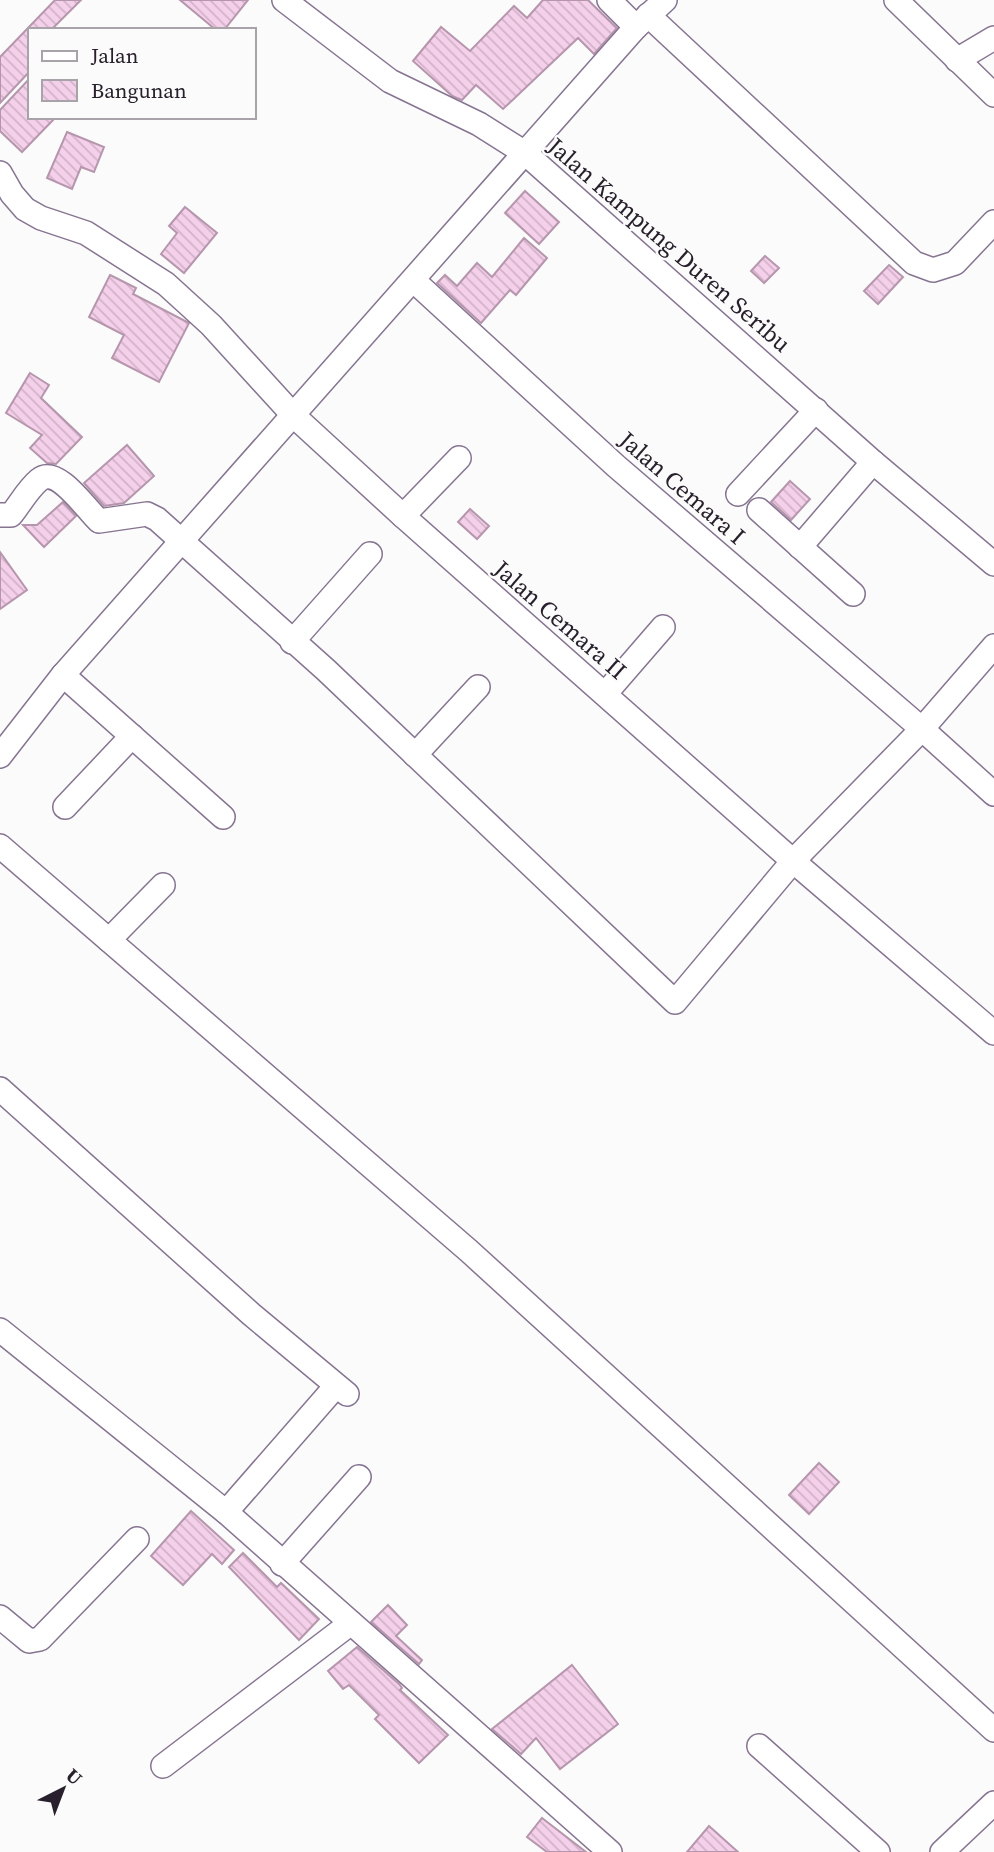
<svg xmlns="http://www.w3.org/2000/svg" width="994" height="1852" viewBox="0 0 994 1852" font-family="'Source Serif 4',serif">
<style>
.building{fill:url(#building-back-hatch);stroke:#b696ad;stroke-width:2}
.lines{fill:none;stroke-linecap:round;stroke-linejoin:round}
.minor-casing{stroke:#867491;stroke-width:26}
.minor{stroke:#fff;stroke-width:23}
.labels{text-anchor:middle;stroke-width:5;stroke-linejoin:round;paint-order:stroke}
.street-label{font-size:24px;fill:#28202c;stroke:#fbfbfb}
</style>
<defs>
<pattern id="building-back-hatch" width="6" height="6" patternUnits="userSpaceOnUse" patternTransform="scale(1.75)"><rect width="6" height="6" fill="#f5d0ea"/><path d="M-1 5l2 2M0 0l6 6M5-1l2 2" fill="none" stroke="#d2b2c9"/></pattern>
</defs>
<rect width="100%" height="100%" fill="#fbfbfb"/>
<g class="building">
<polygon points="55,0 81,0 51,30 30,30 30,71 0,103 0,57"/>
<polygon points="180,0 248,0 224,30 216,30"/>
<polygon points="543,0 588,0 617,28 594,54 578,38 503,109 476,85 462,100 452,96 413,61 441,27 470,51 514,6 527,18"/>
<polygon points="30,78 30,117 56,117 22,152 0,131 0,110"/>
<polygon points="67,132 104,147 94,172 81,167 72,189 47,178"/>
<polygon points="525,191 559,222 539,244 505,213"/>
<polygon points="185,207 217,233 184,273 161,254 177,233 169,226"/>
<polygon points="524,238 547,258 516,295 510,290 481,323 437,283 445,275 457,286 477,263 492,277"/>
<polygon points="765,256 779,268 764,283 751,271"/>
<polygon points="889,265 903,277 878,304 864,291"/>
<polygon points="110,275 136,288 133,294 189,323 159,382 112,358 124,335 89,317"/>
<polygon points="30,373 49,385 41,398 82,437 56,464 47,463 30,448 42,435 6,413"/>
<polygon points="127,445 154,476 124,503 104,506 84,483"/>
<polygon points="790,481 810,499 791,520 771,502"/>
<polygon points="63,502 76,516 44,547 23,525 37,525"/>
<polygon points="470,509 489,526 477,539 458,522"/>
<polygon points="0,552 27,590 0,609"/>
<polygon points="819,1463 839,1482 809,1514 789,1495"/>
<polygon points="191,1511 234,1550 222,1564 212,1554 183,1585 151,1556"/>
<polygon points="243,1553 277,1587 281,1583 319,1619 299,1640 229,1567"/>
<polygon points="388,1605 407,1625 396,1636 422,1660 419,1664 371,1622"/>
<polygon points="357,1647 399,1684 402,1688 400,1690 448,1735 419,1763 375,1719 379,1715 349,1685 343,1689 328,1671"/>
<polygon points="572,1665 618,1724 560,1769 536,1738 521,1754 492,1729"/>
<polygon points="542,1818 586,1852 547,1852 527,1837"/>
<polygon points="709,1826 738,1852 687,1852"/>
</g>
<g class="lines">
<g class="minor-casing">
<g id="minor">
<polyline points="284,0 390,81 479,124 525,153 873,462 994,564"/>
<polyline points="609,0 636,27"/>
<polyline points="896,0 994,95"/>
<polyline points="648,15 914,263 933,270 955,263 994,222"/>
<polyline points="957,60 994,38"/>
<polyline points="0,173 12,194 25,209 41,218 86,233 166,284 211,325 294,416 403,516 793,861 994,1033"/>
<polyline points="413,280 616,466 922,729 994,794"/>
<polyline points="738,494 816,410"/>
<polyline points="759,510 853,594"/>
<path d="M0,515H11C20,504 28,489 39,480C57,465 86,509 99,521L147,514L157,519L326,670L675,1002L793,861L922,729L994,646"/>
<polyline points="403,516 459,458"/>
<polyline points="800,547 873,462"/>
<polyline points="292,642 370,554"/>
<polyline points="63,675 223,817"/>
<polyline points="605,694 663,627"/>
<polyline points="415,755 478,687"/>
<polyline points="0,756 63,675 636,27 665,0"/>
<polyline points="65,807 132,736"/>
<polyline points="0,846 469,1251 994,1730"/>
<polyline points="109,940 163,885"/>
<polyline points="0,1089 251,1314 347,1394"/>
<polyline points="0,1330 226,1512 610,1852"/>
<polyline points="226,1512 336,1386"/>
<polyline points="282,1564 359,1477"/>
<polyline points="0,1617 29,1641 40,1639 137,1539"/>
<polyline points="759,1746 878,1852"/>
<polyline points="163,1766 351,1623"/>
<polyline points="942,1852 994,1803"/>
</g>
</g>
<use href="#minor" class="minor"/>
</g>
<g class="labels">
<g class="street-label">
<text transform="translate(669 245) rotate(41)" y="8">Jalan Kampung Duren Seribu</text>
<text transform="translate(682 488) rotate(41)" y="8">Jalan Cemara I</text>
<text transform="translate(560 620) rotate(41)" y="8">Jalan Cemara II</text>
</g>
</g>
<rect x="28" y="28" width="228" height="91" fill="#fbfbfb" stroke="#a7a3a8" stroke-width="2"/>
<rect x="42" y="51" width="35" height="10" fill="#ffffff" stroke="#a7a3a8" stroke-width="2"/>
<text x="91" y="63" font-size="21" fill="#28202c">Jalan</text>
<rect x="42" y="80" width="35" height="21" fill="url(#building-back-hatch)" stroke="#a7a3a8" stroke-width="2"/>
<text x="91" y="98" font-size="21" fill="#28202c">Bangunan</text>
<g transform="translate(63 1789) rotate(42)" stroke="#fbfbfb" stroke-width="5" paint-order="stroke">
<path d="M0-5L12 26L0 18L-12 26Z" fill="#28202c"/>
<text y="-10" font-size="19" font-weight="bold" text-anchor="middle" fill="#28202c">U</text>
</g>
</svg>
